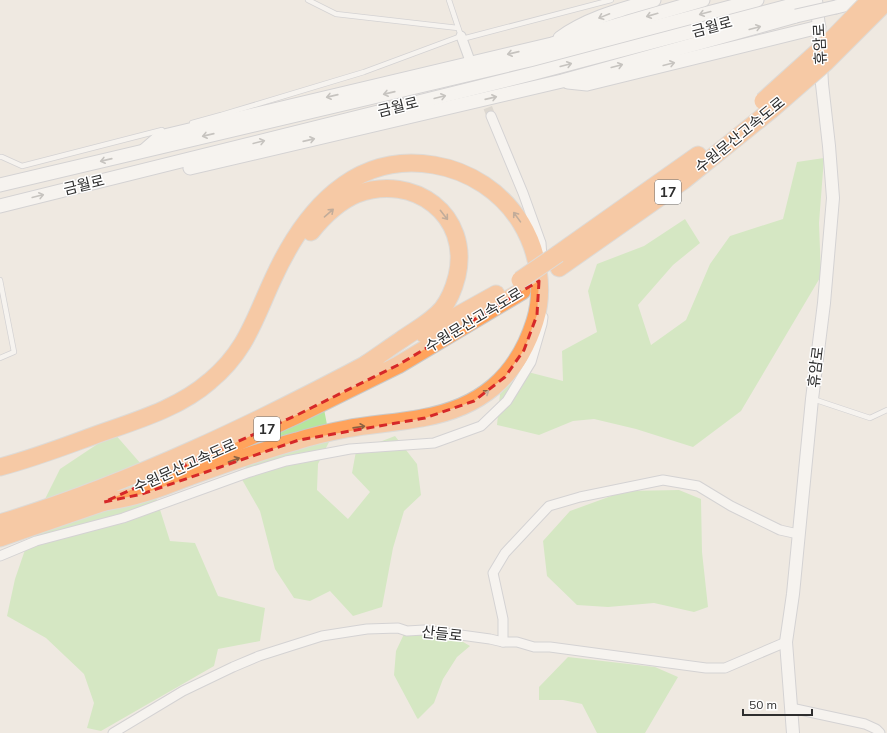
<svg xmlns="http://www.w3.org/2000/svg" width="887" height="733" viewBox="0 0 887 733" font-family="Mulish,'Noto Sans KR',sans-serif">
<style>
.green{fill:#b6e59e}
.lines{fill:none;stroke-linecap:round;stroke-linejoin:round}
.minor-tunnel{stroke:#c8c4bd;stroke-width:9;stroke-dasharray:9 4.5;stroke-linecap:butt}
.service-casing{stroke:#b4b7c1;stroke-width:6}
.minor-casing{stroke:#b4b7c1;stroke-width:11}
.tertiary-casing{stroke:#b4b7c1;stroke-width:14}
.secondary-casing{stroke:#b4b7c1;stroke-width:15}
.motorway-casing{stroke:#c9c9c9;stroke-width:19}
.service{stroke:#fff;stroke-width:4.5}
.minor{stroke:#fff;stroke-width:9}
.tertiary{stroke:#fff;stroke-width:12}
.secondary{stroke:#fff;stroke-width:13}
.motorway{stroke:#ffa35c;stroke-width:17}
.secondary-bridge-casing{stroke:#b4b7c1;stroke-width:15;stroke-linecap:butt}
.motorway-bridge-casing{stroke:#c9c9c9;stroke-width:19;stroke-linecap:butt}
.secondary-bridge{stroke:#fff;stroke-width:13}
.motorway-bridge{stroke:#ffa35c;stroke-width:17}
.oneway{stroke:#969696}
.oneway2{stroke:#8c6343}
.marked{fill:none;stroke:#d62828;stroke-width:3;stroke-dasharray:8 5;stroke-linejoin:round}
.labels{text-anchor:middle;stroke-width:3;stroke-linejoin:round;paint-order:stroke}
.shield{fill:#fff;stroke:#6d6d6d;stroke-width:1}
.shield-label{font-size:14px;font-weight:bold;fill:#2e2e2e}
.street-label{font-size:15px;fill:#2e2e2e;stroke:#fff}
</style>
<rect width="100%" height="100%" fill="#efe9e1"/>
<g class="green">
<polygon points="824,158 819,223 821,276 741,411 693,447 636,429 594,419 573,421 539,435 497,425 500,394 524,371 563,381 562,351 597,332 588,291 597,264 644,246 685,219 700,243 673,265 638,305 651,345 686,320 710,264 730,236 783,219 797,162"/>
<polygon points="323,404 330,440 318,464 317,490 348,519 370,492 352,473 356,451 395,436 417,464 421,495 404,511 393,548 382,607 353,616 330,591 310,601 294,598 275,569 260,511 240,476 260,445"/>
<polygon points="114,433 148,472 170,541 195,543 218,596 265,608 260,641 218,649 214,666 101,731 87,728 94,703 84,674 46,638 7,616 15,579 37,515 60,469"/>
<polygon points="679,490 701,499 702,552 708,607 694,612 654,603 608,607 577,605 547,576 543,541 570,511 625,491"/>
<polygon points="431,631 458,639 470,646 457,657 443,679 434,703 418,719 417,718 394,675 396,651 404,634"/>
<polygon points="568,657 655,667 678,677 645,733 597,733 582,704 563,700 539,700 539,687"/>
</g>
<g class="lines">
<polyline class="minor-tunnel" points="483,95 491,116"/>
<g class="service-casing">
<g id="service">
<polyline points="308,0 336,14 458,28"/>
<polyline points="462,39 611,0"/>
<polyline points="192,123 221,115 364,72 461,36 449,0"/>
<polyline points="0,157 2,157 22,166 162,130"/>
<polyline points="0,280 14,352 0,358"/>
<polyline points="813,399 870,418 887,410"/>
</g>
</g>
<g class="minor-casing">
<g id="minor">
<polyline points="461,36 469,58"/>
<polyline points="491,116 523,193 541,243 542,257"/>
<polyline points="0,556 36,541 123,518 247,473 286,461 350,449 434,443 481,426 507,401 531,362 542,324 543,317"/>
<polyline points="503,642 503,619 493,573 505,553 549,506 580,497 663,480 698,486 731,506 780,530 798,534"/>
<polyline points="791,708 865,724 876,729 880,733"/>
<polyline points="113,733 183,691 233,667 259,656 322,636 367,629 398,628 407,631 424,630 490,639 503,642 517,642 534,647 550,647 706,668 725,668 786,642"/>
</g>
</g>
<g class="tertiary-casing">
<polyline id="tertiary" points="793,733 786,642 793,594 812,399 824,303 833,198 829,146 822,84 819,27 816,0"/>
</g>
<g class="secondary-casing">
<g id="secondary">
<polyline points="836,7 865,0"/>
<path d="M560,38C587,18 623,9 654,0"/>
<polyline points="568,82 587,84 819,27"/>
<polyline points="145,150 160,137 552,44 703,0"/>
<polyline points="190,168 562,81 796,16"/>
<polyline points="0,185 530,60 757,0"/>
<polyline points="0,206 535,73 811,0"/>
</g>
</g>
<g class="motorway-casing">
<g id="motorway">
<path d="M311,232C323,217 338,202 357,194C414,173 471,215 457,276C454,288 450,299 442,309C431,322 415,330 401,340C389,348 378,356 366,364"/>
<polyline points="558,254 698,155"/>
<polyline points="559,268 683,181 771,110"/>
<polyline points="424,334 496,294"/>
<path d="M0,467C31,459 60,448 90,437C131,422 177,410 210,381C246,351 254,320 273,279C303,213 353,151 434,165C470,171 502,192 521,223C538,251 545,289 535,321C517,378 480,408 422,418C397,423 371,424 346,429C330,432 313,436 297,441C260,451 225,464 189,477C173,483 157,490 141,494C129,498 116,500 104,502"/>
<polyline points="179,469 299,414 398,365 522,291"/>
<path d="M0,523C131,483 256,423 376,359"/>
<polyline points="0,538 113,499"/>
</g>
</g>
<use href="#service" class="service"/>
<use href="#minor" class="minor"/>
<use href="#tertiary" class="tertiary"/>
<use href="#secondary" class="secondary"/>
<use href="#motorway" class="motorway"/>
<g class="secondary-bridge-casing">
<polyline id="secondary-bridge" points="796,16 836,7"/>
</g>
<g class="motorway-bridge-casing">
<g id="motorway-bridge">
<polyline points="763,101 835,36 870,0"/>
<polyline points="771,110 826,62 887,1"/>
<polyline points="520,280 558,254"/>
</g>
</g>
<use href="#secondary-bridge" class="secondary-bridge"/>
<use href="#motorway-bridge" class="motorway-bridge"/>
</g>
<defs><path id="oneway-shaft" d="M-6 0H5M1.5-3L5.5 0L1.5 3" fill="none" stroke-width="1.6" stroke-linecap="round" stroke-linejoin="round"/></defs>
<g class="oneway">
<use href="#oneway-shaft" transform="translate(705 13) rotate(165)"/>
<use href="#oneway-shaft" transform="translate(652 15) rotate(164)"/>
<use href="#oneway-shaft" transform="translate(604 16) rotate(158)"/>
<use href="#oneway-shaft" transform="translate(755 28) rotate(-15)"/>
<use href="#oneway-shaft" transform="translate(513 53) rotate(167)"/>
<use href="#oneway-shaft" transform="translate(669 64) rotate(-14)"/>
<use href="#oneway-shaft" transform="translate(566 65) rotate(-15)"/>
<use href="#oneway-shaft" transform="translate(617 66) rotate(-15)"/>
<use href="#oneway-shaft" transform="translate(389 93) rotate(167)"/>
<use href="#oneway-shaft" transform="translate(332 96) rotate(167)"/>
<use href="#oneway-shaft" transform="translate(440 97) rotate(-14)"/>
<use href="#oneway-shaft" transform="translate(491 98) rotate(-13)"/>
<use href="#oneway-shaft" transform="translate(208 135) rotate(167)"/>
<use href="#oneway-shaft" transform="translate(309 140) rotate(-13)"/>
<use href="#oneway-shaft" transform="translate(259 142) rotate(-14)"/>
<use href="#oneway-shaft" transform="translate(106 160) rotate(167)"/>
<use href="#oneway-shaft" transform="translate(38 196) rotate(-14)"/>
</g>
<g class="oneway2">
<use href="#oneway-shaft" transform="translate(329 213) rotate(-41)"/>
<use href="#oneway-shaft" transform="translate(444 215) rotate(52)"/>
<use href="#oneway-shaft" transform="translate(517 217) rotate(-126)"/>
<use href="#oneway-shaft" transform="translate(484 394) rotate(-35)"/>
<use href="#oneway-shaft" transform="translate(359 427) rotate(-8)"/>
<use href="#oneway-shaft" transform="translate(234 460) rotate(-20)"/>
</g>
<path d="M0 0H887V733H0ZM539,281L537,315L524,350L505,377L474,401L425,418L299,440L142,494L104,502L299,414L398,365Z" fill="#efe9e1" fill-opacity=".55" fill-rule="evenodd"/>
<path class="marked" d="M539,281L537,315L524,350L505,377L474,401L425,418L299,440L142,494L104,502L299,414L398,365Z"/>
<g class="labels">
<g class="shield">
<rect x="655" y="180" width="26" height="24" rx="3"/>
<rect x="254" y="417" width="26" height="24" rx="3"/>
</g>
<g class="shield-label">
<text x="668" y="197">17</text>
<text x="267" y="434">17</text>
</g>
<g class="street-label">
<text transform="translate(712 27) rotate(-15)" y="5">금월로</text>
<text transform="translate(820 44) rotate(-93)" y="5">휴암로</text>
<text transform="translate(398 107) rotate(-14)" y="5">금월로</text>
<text transform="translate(740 135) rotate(-39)" y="5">수원문산고속도로</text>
<text transform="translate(84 185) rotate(-14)" y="5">금월로</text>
<text transform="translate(474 320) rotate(-31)" y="5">수원문산고속도로</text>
<text transform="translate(816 367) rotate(-83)" y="5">휴암로</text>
<text transform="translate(185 466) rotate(-24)" y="5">수원문산고속도로</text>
<text transform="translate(442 634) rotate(6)" y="5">산들로</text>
</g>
</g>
<path d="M743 709v6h69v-6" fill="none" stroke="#2e2e2e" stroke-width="2"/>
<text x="749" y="709" font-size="12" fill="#2e2e2e" stroke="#ffffff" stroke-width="3" paint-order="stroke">50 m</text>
</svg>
